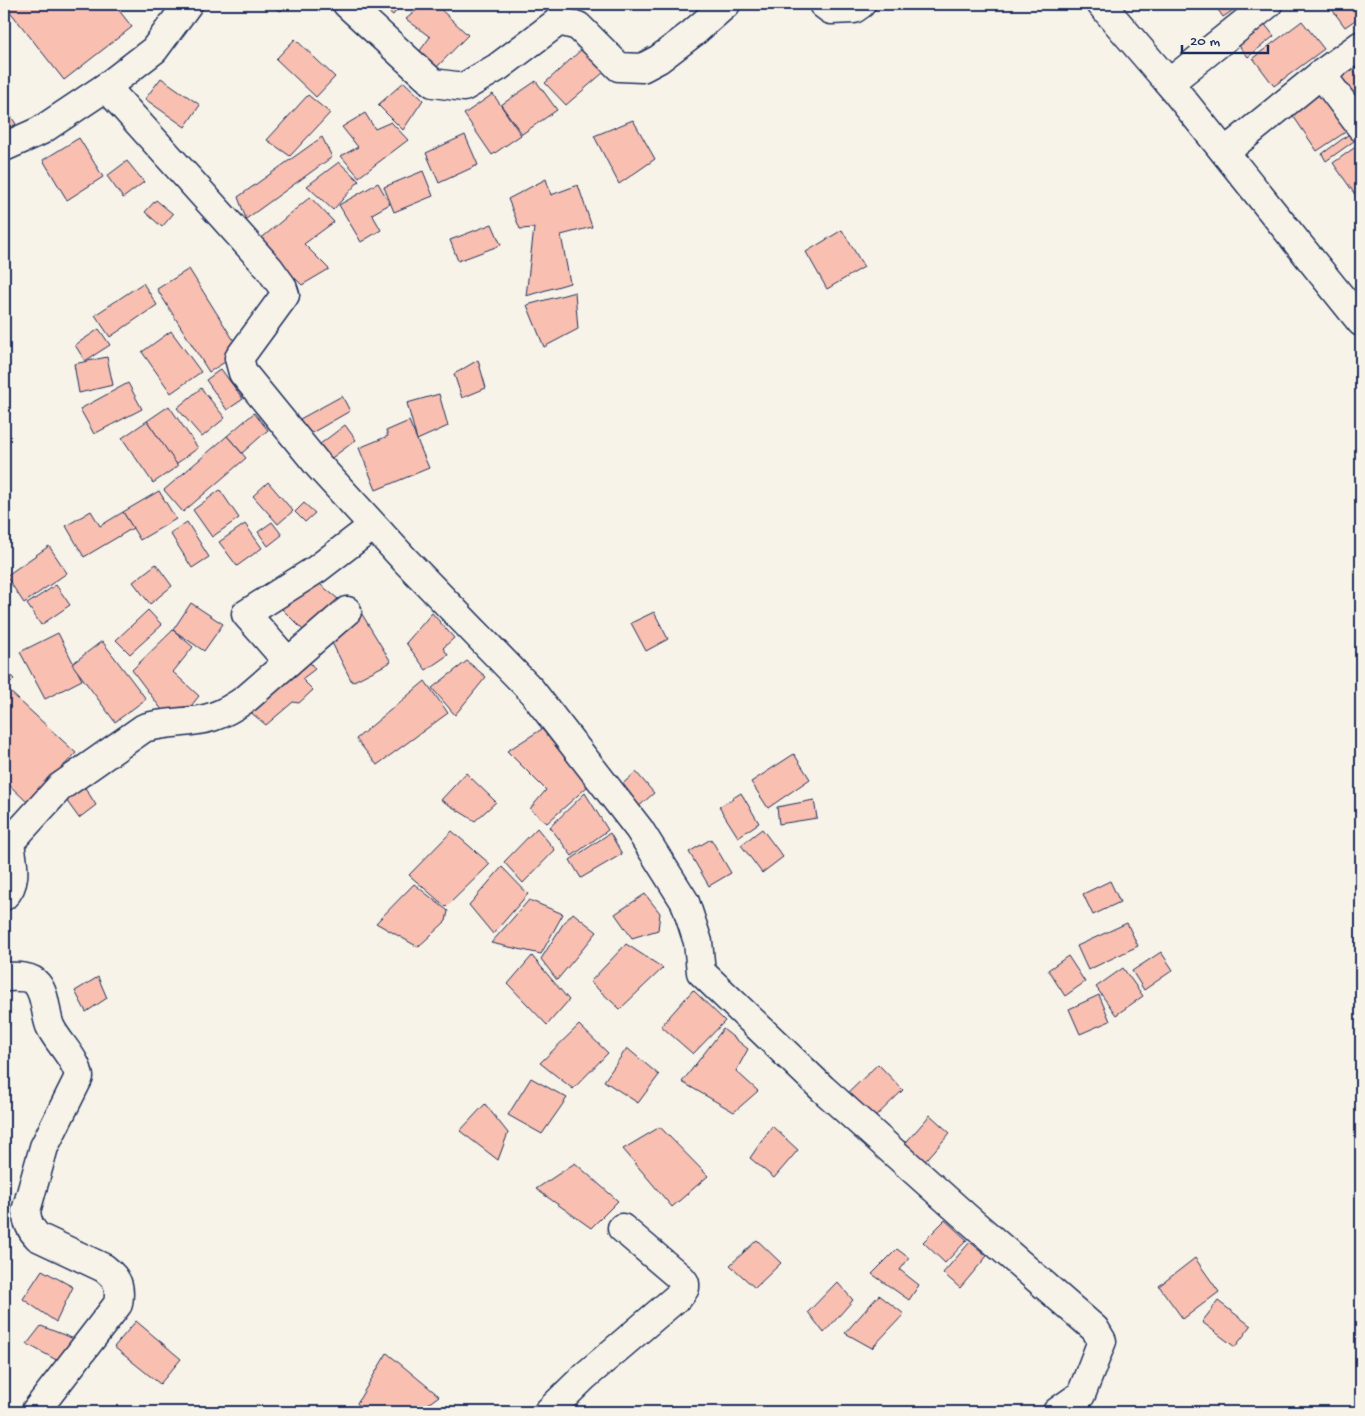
<svg xmlns="http://www.w3.org/2000/svg" width="1365" height="1416" viewBox="0 0 1365 1416" font-family="'Gochi Hand',sans-serif">
<style>
.building{fill:#f9bfb0;stroke:#1b2f5e}
.lines{fill:none;stroke-linecap:round;stroke-linejoin:round}
.minor-casing{stroke:#1b2f5e;stroke-width:31}
.minor{stroke:#f7f3e8;stroke-width:28}
</style>
<rect width="100%" height="100%" fill="#f7f3e8"/>
<filter id="ink" filterUnits="userSpaceOnUse"><feTurbulence type="fractalNoise" baseFrequency=".02" numOctaves="2"/><feDisplacementMap in="SourceGraphic" scale="10" xChannelSelector="R" yChannelSelector="G"/><feConvolveMatrix kernelMatrix="1 2 1 2 8 2 1 2 1" color-interpolation-filters="sRGB"/></filter>
<g filter="url(#ink)">
<g class="building">
<polygon points="4,4 114,4 132,27 64,80"/>
<polygon points="267,4 286,4 281,11"/>
<polygon points="379,4 401,4 393,15"/>
<polygon points="424,4 435,4 468,35 435,69 419,52 430,37 406,19"/>
<polygon points="1214,4 1242,4 1223,17"/>
<polygon points="1328,4 1361,4 1361,16 1345,27"/>
<polygon points="1259,17 1274,36 1248,57 1233,38"/>
<polygon points="1302,21 1324,49 1274,86 1253,58"/>
<polygon points="295,39 335,77 316,97 276,59"/>
<polygon points="582,49 604,72 566,105 545,83"/>
<polygon points="1350,67 1361,79 1361,95 1353,102 1334,82"/>
<polygon points="161,78 200,105 185,127 145,99"/>
<polygon points="536,81 557,110 522,134 501,105"/>
<polygon points="404,82 423,100 403,130 378,105"/>
<polygon points="1318,82 1350,129 1317,151 1285,104"/>
<polygon points="493,94 521,135 492,155 464,114"/>
<polygon points="308,95 330,113 290,156 267,140"/>
<polygon points="4,106 16,124 4,132"/>
<polygon points="365,113 375,129 391,122 408,140 359,177 341,156 358,147 342,127"/>
<polygon points="633,120 655,159 619,184 594,136"/>
<polygon points="1356,129 1361,136 1326,161 1322,154"/>
<polygon points="465,135 478,165 439,183 426,153"/>
<polygon points="322,137 332,157 246,219 238,197"/>
<polygon points="79,138 103,177 67,200 43,160"/>
<polygon points="1361,143 1361,203 1333,163"/>
<polygon points="127,161 144,182 123,198 107,176"/>
<polygon points="339,162 359,181 333,210 307,186"/>
<polygon points="423,171 433,196 394,212 384,187"/>
<polygon points="546,179 551,195 578,185 592,227 561,235 570,283 526,296 534,228 520,229 508,199"/>
<polygon points="378,183 390,204 372,214 381,230 361,242 339,205"/>
<polygon points="310,197 334,222 304,244 329,269 302,285 257,242"/>
<polygon points="156,200 173,214 162,227 145,212"/>
<polygon points="492,224 501,245 458,261 450,240"/>
<polygon points="842,230 864,267 827,289 806,252"/>
<polygon points="189,269 241,352 209,372 157,289"/>
<polygon points="143,283 157,305 110,337 95,315"/>
<polygon points="575,292 578,329 544,347 527,305"/>
<polygon points="99,329 110,345 85,361 75,345"/>
<polygon points="171,331 201,372 171,393 142,352"/>
<polygon points="107,357 113,385 79,393 74,364"/>
<polygon points="478,360 486,388 462,398 454,374"/>
<polygon points="221,369 243,399 227,410 206,380"/>
<polygon points="128,383 142,409 94,434 80,409"/>
<polygon points="201,388 225,418 202,437 177,408"/>
<polygon points="439,394 448,426 417,440 407,403"/>
<polygon points="342,396 350,411 308,435 300,419"/>
<polygon points="169,406 198,448 176,464 147,421"/>
<polygon points="254,413 268,430 242,453 227,436"/>
<polygon points="147,421 178,466 153,483 122,438"/>
<polygon points="409,421 429,468 376,490 359,448 388,436 386,431"/>
<polygon points="345,425 356,440 325,463 315,448"/>
<polygon points="227,436 246,458 183,512 164,490"/>
<polygon points="268,482 293,511 278,524 253,496"/>
<polygon points="220,490 239,518 212,537 193,510"/>
<polygon points="159,491 176,519 140,540 123,512"/>
<polygon points="304,503 315,513 305,522 295,512"/>
<polygon points="91,511 100,526 123,512 133,528 84,557 66,526"/>
<polygon points="187,522 209,557 192,568 170,533"/>
<polygon points="272,522 282,535 268,546 258,532"/>
<polygon points="245,524 262,548 237,566 219,542"/>
<polygon points="49,546 67,573 24,603 6,576"/>
<polygon points="156,564 172,586 150,604 133,582"/>
<polygon points="310,576 343,603 308,635 279,606"/>
<polygon points="56,585 70,605 41,625 27,604"/>
<polygon points="191,603 223,624 204,651 173,630"/>
<polygon points="357,606 391,662 352,682 327,633"/>
<polygon points="148,610 162,625 130,654 116,640"/>
<polygon points="654,612 668,639 646,651 631,623"/>
<polygon points="432,613 454,638 443,648 448,655 426,670 406,643"/>
<polygon points="173,630 193,647 173,672 199,696 191,706 168,718 132,670"/>
<polygon points="58,633 82,680 45,699 20,652"/>
<polygon points="102,641 146,699 115,722 72,664"/>
<polygon points="304,655 315,669 302,679 313,690 299,703 293,702 266,725 243,706"/>
<polygon points="467,661 486,677 455,715 432,688"/>
<polygon points="4,669 14,679 4,689"/>
<polygon points="425,681 448,713 377,765 356,739"/>
<polygon points="6,688 76,753 28,803 4,780 4,690"/>
<polygon points="542,729 588,786 547,823 530,809 546,790 507,751"/>
<polygon points="794,754 810,779 768,808 751,782"/>
<polygon points="636,772 654,793 637,808 619,787"/>
<polygon points="466,773 496,802 475,821 441,800"/>
<polygon points="84,786 96,805 79,818 66,800"/>
<polygon points="585,793 608,830 572,856 550,827"/>
<polygon points="741,793 759,823 738,837 719,807"/>
<polygon points="814,800 817,818 779,824 777,807"/>
<polygon points="537,828 555,850 523,883 504,862"/>
<polygon points="762,829 783,857 762,873 741,845"/>
<polygon points="452,831 490,864 446,907 409,875"/>
<polygon points="610,833 622,854 581,878 570,860"/>
<polygon points="711,839 731,873 709,886 689,852"/>
<polygon points="502,867 528,894 493,934 469,905"/>
<polygon points="1110,881 1120,902 1093,915 1083,894"/>
<polygon points="414,884 448,911 446,921 418,947 376,923"/>
<polygon points="645,894 660,913 658,930 632,938 615,914"/>
<polygon points="529,900 563,914 541,954 491,943"/>
<polygon points="573,913 597,932 557,980 541,959 563,924"/>
<polygon points="1127,923 1138,946 1088,970 1077,946"/>
<polygon points="626,944 663,968 620,1009 590,982"/>
<polygon points="1161,952 1173,970 1144,990 1132,971"/>
<polygon points="532,956 569,1000 547,1025 508,984"/>
<polygon points="1068,956 1085,982 1065,996 1048,970"/>
<polygon points="1123,968 1143,996 1116,1015 1096,987"/>
<polygon points="98,977 107,998 86,1012 75,991"/>
<polygon points="693,990 725,1021 693,1054 661,1026"/>
<polygon points="1099,995 1110,1021 1080,1034 1069,1009"/>
<polygon points="4,1002 9,1026 4,1027"/>
<polygon points="579,1025 608,1053 573,1089 540,1063"/>
<polygon points="723,1029 748,1049 736,1071 758,1091 734,1112 682,1082"/>
<polygon points="627,1048 659,1075 638,1103 604,1081"/>
<polygon points="878,1064 903,1090 868,1124 843,1098"/>
<polygon points="531,1078 567,1098 542,1134 508,1115"/>
<polygon points="485,1104 508,1133 498,1160 460,1131"/>
<polygon points="930,1115 950,1133 921,1166 901,1148"/>
<polygon points="772,1126 798,1150 774,1178 750,1158"/>
<polygon points="660,1127 708,1176 672,1207 623,1149"/>
<polygon points="575,1163 618,1201 591,1228 536,1189"/>
<polygon points="945,1220 967,1240 945,1263 923,1242"/>
<polygon points="757,1240 781,1263 755,1288 730,1265"/>
<polygon points="970,1242 987,1256 960,1288 943,1273"/>
<polygon points="897,1249 909,1258 900,1270 919,1285 909,1300 872,1274"/>
<polygon points="1195,1258 1219,1292 1183,1319 1159,1286"/>
<polygon points="42,1270 73,1287 56,1322 23,1299"/>
<polygon points="837,1282 853,1300 824,1333 808,1312"/>
<polygon points="879,1295 904,1314 872,1348 845,1333"/>
<polygon points="1218,1301 1251,1326 1235,1347 1202,1322"/>
<polygon points="136,1321 181,1359 160,1384 114,1347"/>
<polygon points="41,1326 77,1340 62,1363 27,1344"/>
<polygon points="387,1353 439,1396 417,1412 363,1412 357,1403"/>
</g>
<g class="lines">
<g class="minor-casing">
<g id="minor">
<polyline points="347,4 433,83 464,87 498,67 559,21 578,26 619,67 642,68 659,59 693,33 726,4"/>
<polyline points="823,4 831,10 854,9 861,4"/>
<polyline points="1101,4 1169,83 1361,322"/>
<polyline points="1321,74 1361,127"/>
<polyline points="1169,83 1268,4"/>
<polyline points="106,87 269,268 282,286 285,295 239,358 243,373 318,465 405,560 531,690 639,829 685,902 698,942 701,972 823,1089 965,1216 1095,1329 1102,1341 1081,1395 1057,1412"/>
<polyline points="4,147 40,131 106,87 154,50 188,4"/>
<polyline points="1225,152 1321,74 1361,45"/>
<polyline points="288,662 246,614 317,569 373,526"/>
<path d="M4,896C19,882 12,860 10,842L60,787L144,728C166,721 190,724 212,717C224,713 236,706 247,698L347,611"/>
<path d="M4,977C14,977 30,975 37,984C46,995 45,1013 50,1026C57,1042 77,1059 79,1077L44,1147L26,1211C27,1222 30,1229 38,1237L104,1268C118,1279 121,1286 118,1304L35,1412"/>
<polyline points="548,1412 585,1376 681,1294 685,1288 685,1283 682,1279 622,1228"/>
</g>
</g>
<use href="#minor" class="minor"/>
</g>
</g>
<rect width="1365" height="1416" fill="none" stroke="#f7f3e8" stroke-width="20"/>
<rect x="10" y="10" width="1345" height="1396" fill="none" stroke="#1b2f5e" stroke-width="2" filter="url(#ink)"/>
<path d="M1182 45v8h86v-8" fill="none" stroke="#1b2f5e" stroke-width="2.5"/>
<text x="1190" y="45" font-size="15" fill="#1b2f5e" stroke="#f7f3e8" stroke-width="4" paint-order="stroke">20 m</text>
</svg>
